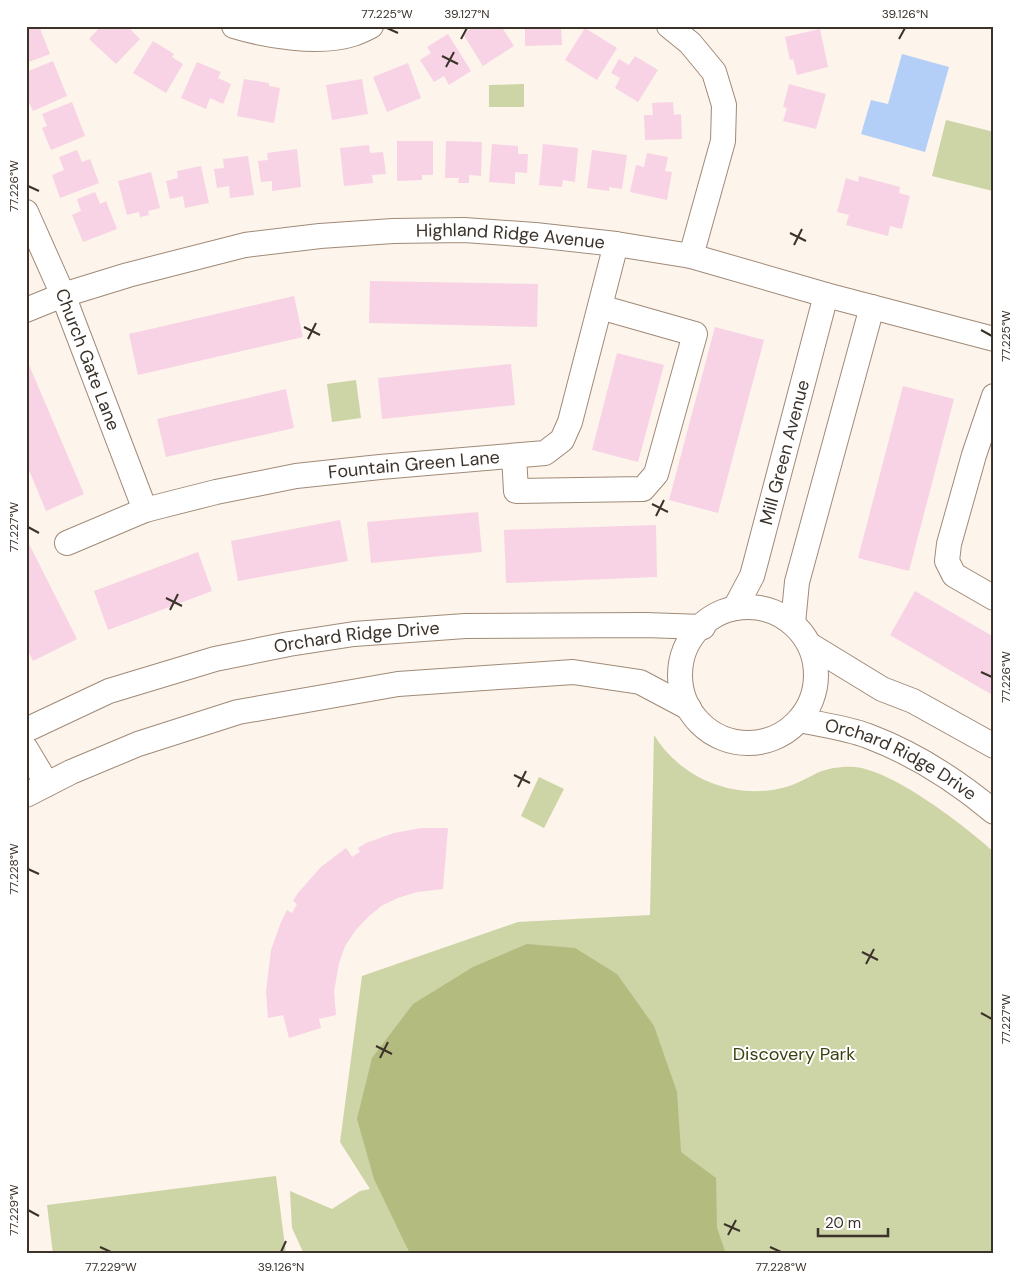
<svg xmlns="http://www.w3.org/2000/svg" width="1020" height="1280" viewBox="0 0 1020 1280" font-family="'DM Sans',sans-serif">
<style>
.green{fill:#cdd4a5}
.forest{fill:#b4bb7f}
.water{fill:#b3cff8}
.building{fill:#f8d3e5}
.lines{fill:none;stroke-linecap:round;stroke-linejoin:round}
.minor-casing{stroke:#a08a77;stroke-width:26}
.minor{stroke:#fff;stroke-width:24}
.ticks{fill:none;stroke:#3b322a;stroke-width:2}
.labels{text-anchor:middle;stroke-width:4;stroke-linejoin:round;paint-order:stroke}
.street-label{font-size:18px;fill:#3b322a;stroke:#fff}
.park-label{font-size:18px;fill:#3b4011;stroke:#fff}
.neatline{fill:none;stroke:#3b322a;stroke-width:2}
.ticks-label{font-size:12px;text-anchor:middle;fill:#3b322a}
</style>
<rect width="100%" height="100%" fill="#fdf4eb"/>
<g class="green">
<polygon points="524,84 524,107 489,107 489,85"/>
<polygon points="946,120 994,132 993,191 932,176"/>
<polygon points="356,380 361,418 332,422 327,384"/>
<path d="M654,735C681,779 735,801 786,787C797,784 807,778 817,773C828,768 843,766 855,767C894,771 964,825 994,852V1254H413L405,1243L410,1254H304L292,1228L290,1191L332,1209L360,1191L370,1189L340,1142L362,976L518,922L650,915Z"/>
<polygon points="539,777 564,789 544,828 521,816"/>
<polygon points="276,1176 286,1254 53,1254 47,1205"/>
</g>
<polygon class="forest" points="527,944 575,948 617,974 654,1026 677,1092 681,1152 716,1178 717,1228 726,1254 410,1254 374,1179 357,1119 372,1058 413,1004 473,967"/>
<polygon class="water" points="902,54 949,67 925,152 861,134 871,100 888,104"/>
<g class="building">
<polygon points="26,26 39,26 50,54 26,63"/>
<polygon points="101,26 127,26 140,39 116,64 89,39"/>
<polygon points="475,26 501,26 514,46 483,66 463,34"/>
<polygon points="525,26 561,26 562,45 525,46"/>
<polygon points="585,28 617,48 597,80 565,60"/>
<polygon points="820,29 828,67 797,75 793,59 790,60 785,37"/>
<polygon points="448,34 471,71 449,85 444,76 434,82 420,60 431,53 427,47"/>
<polygon points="153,41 174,54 172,57 183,64 166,93 133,73"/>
<polygon points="635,56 658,70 638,102 615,88 620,78 611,73 619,59 629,65"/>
<polygon points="53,61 67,96 33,111 28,100 26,101 26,72"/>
<polygon points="197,62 221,72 218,78 231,84 223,104 210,98 206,109 181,98"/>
<polygon points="408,63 421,98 387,112 373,77"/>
<polygon points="244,79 269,83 269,86 280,88 274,123 237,116"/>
<polygon points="362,79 368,114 332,120 326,85"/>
<polygon points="789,84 826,94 816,129 783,121 787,108 783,107"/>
<polygon points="72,102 85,136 51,150 42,128 47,126 42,114"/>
<polygon points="673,102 674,115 681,114 682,139 645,140 644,115 653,115 652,103"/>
<polygon points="397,141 433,141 433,175 422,175 422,180 397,181"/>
<polygon points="446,141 482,142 481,176 469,175 469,183 458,183 459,178 445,178"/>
<polygon points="492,144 518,146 518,154 528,154 527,173 515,172 515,184 489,182"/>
<polygon points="543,144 578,148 575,182 563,180 562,187 539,185"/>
<polygon points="369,145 370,153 383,152 386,174 372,175 373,183 344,186 340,148"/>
<polygon points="297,149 301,187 272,191 272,181 261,182 258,161 268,160 267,153"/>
<polygon points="77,150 82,162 90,159 99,183 60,198 52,175 64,170 59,157"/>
<polygon points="592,150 627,155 622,189 609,187 609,191 587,188"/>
<polygon points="647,153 668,157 665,171 672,172 667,200 630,192 636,165 644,167"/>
<polygon points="248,156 254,195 230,198 229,186 217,188 214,169 224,168 223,159"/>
<polygon points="201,166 209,203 185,208 183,196 170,199 166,181 178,178 177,171"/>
<polygon points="151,172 160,208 148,211 149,215 140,217 139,212 127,215 118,181"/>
<polygon points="859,176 900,187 899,193 910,196 902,229 890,226 888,236 846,225 849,215 837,212 846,178 858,182"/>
<polygon points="95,192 100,204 106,201 117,229 83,242 72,215 81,211 77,199"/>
<polygon points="370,281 538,284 537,327 369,323"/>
<polygon points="294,296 303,337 138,375 129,334"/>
<polygon points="715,327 764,340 718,513 669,500"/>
<polygon points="617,353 664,365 638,462 592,450"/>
<polygon points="26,358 84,494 46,511 26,463"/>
<polygon points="511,364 515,405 382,419 378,378"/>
<polygon points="903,386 954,399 909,571 858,558"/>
<polygon points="286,389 294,428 166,457 157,419"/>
<polygon points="478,512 482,552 371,563 367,522"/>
<polygon points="340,520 348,561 238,581 231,541"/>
<polygon points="656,525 657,577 506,583 504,530"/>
<polygon points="26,538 77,639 33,661 26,647"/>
<polygon points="198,552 212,591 108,630 94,591"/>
<polygon points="915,591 994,637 994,696 890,635"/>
<polygon points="421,828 448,828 443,889 417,892 398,898 381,906 367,918 355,931 345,946 339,963 334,992 336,1015 319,1019 321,1028 289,1038 283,1015 268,1018 266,992 271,950 281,922 287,910 292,913 297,904 293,901 298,893 321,867 346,848 352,857 360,852 358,848 366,843 394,833"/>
</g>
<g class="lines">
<g class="minor-casing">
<g id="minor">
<path d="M234,26C267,36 319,45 353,34C359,32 365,29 371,26"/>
<polyline points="669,26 690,43 714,72 724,105 723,141 691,256"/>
<path id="s1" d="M26,212L63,295L145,510"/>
<path id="s2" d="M26,310L63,295L128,275L245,245L320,236L393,231L464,230L535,235L616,244L691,256L826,295L994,339"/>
<polyline points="994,396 974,455 949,544 947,561 954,575 994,598"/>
<polyline points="514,456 516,491 643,489 656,474 695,334 600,307"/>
<path id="s3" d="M67,543L145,510L216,492L296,476L380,467L545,453L562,440L570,422L616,244"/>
<circle cx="748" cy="675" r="68"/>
<path id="s4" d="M735,608L752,576L755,565L826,295"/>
<polyline points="793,623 797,582 872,307"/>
<polyline points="810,645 882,689 913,701 994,746"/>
<path id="s5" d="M800,720C823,725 847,728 868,736C913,753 957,781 994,812"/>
<path id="s6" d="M26,730L109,691L215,659L289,644L354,634L465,626L645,625L703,627"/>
<polyline points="26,749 47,784"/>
<polyline points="26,795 71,772 138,744 238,712 398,684 573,672 640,682 689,708"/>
</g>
</g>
<use href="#minor" class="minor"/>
</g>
<path class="ticks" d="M387,28L398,33M461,39L467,28M899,39L905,28M442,56L458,64M446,67L454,52M28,186L39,191M790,233L806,241M794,245L802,229M304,327L320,335M981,330L992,336M308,339L316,323M652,504L668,512M656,516L664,500M28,527L39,533M166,598L182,606M170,610L178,594M981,672L992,677M514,775L530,783M518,787L526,771M28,869L39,874M862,952L878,960M866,964L874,949M981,1013L992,1019M376,1046L392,1054M380,1058L388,1042M28,1210L39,1216M724,1224L740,1231M728,1235L736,1220M100,1247L111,1252M770,1247L781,1252M281,1252L286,1241"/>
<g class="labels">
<g class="street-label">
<text dy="6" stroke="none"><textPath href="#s2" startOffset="495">Highland Ridge Avenue</textPath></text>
<text dy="6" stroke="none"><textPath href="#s1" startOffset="160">Church Gate Lane</textPath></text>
<text dy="6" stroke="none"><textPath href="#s4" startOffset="164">Mill Green Avenue</textPath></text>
<text dy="6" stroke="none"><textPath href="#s3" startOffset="358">Fountain Green Lane</textPath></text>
<text dy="6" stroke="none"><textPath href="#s6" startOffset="346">Orchard Ridge Drive</textPath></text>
<text dy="6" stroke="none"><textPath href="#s5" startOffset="109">Orchard Ridge Drive</textPath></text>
</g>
<g class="park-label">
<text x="794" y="1060">Discovery Park</text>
</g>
</g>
<rect width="1020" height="1280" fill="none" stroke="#ffffff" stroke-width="55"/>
<path d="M818 1228v8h70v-8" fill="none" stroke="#3b322a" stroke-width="2.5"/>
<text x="825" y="1228" font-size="15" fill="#3b322a" stroke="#ffffff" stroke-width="4" paint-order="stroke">20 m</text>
<rect x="28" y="28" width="964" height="1224" class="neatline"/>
<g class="ticks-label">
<text x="387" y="18">77.225°W</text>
<text x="467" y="18">39.127°N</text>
<text x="905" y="18">39.126°N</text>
<text transform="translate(14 186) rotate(-90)" y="4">77.226°W</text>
<text transform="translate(1006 336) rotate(-90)" y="4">77.225°W</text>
<text transform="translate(14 527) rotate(-90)" y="4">77.227°W</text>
<text transform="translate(1006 677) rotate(-90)" y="4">77.226°W</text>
<text transform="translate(14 869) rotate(-90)" y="4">77.228°W</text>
<text transform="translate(1006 1019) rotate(-90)" y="4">77.227°W</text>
<text transform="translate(14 1210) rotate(-90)" y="4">77.229°W</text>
<text x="111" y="1271">77.229°W</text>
<text x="281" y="1271">39.126°N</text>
<text x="781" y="1271">77.228°W</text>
</g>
</svg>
